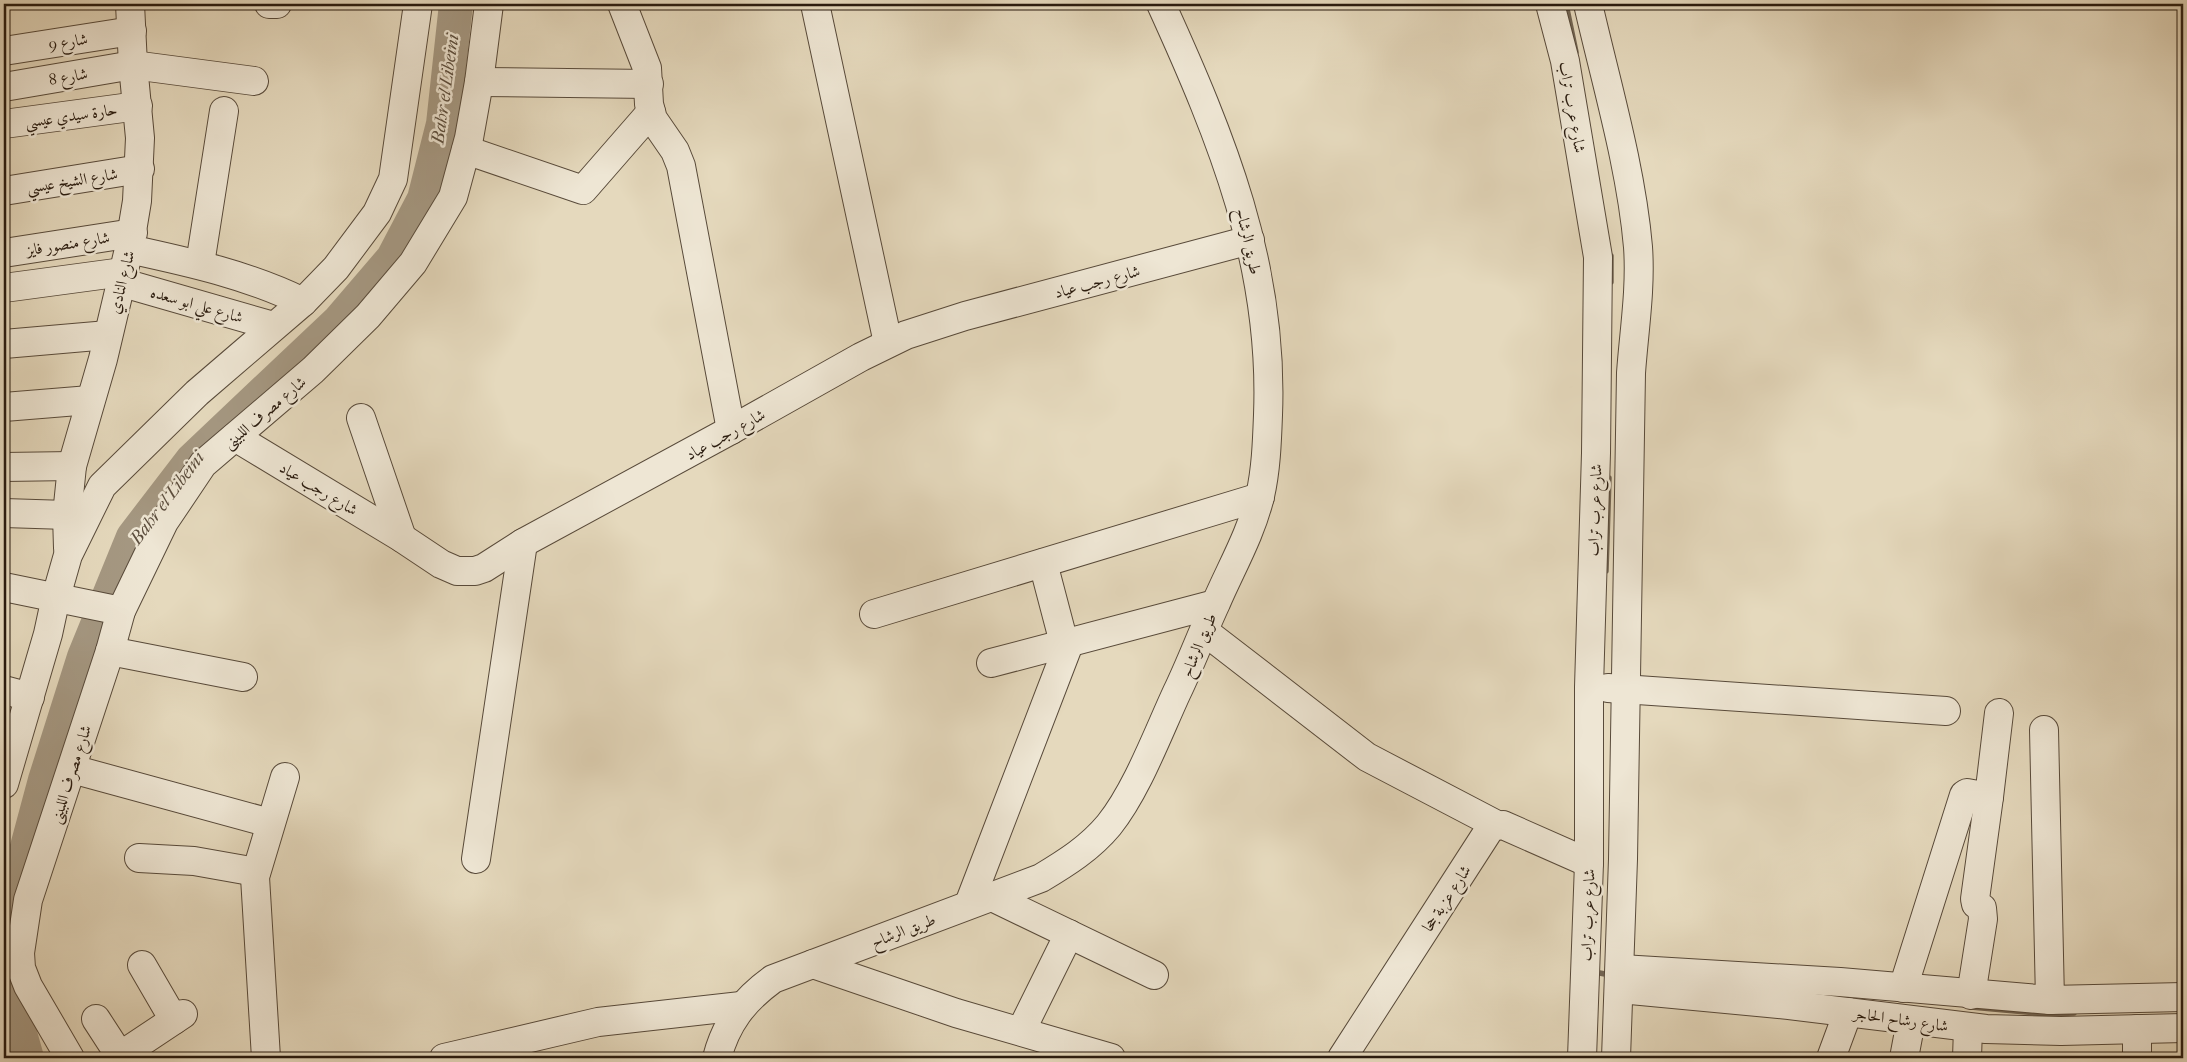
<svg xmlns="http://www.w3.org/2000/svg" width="2187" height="1062" viewBox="0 0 2187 1062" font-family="'IM FELL French Canon',Amiri,serif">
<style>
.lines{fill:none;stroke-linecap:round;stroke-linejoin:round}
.stream{stroke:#736654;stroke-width:5.5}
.river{stroke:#a59882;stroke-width:34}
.minor-casing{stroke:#584a3a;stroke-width:30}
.minor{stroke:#eee6d4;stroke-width:28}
.labels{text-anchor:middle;stroke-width:5;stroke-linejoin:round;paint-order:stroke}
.street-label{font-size:16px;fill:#291b0f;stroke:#eee6d4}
.water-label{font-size:18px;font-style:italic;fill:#5b4d3d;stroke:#eee6d4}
</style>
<rect width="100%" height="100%" fill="#e5d9bd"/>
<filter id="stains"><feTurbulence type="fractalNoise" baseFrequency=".004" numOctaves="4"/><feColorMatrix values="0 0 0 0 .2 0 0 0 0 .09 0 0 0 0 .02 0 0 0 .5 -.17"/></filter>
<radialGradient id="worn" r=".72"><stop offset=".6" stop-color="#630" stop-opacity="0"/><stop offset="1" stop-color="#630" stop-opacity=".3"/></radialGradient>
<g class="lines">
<g class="stream">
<polyline points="1566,4 1576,52"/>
<polyline points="1611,256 1611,282"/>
<polyline points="1606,571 1609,478"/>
<polyline points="1594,972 1605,974"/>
<polyline points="1971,1007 2047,1014 2074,1013"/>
</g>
<polyline class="river" points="27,1058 11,1001 5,929 45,780 84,657 133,537 192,460 339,321 393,258 424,199 443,124 456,4"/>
<g class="minor-casing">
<g id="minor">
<polyline points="269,4 277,4"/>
<polyline points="622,4 647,68 649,104 653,119 675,151 681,166 731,430"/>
<polyline points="815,4 888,343"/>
<polyline points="1550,4 1565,61 1598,257 1596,453 1589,687 1589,863 1582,1058"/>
<path d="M1588,4C1606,83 1631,166 1638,247C1641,289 1634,331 1631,373L1623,859L1616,1058"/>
<polyline points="4,51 132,31"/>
<polyline points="479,82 649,84"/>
<polyline points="4,87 133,65 254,81"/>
<polyline points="4,124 138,106"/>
<polyline points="466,150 583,190 651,112"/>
<polyline points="4,191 140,169"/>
<path d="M129,249C189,262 248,275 303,302"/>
<polyline points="4,253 133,233"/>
<polyline points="200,264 224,111"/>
<polyline points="120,282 273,326"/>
<polyline points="4,288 123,272"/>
<polyline points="4,344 108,335"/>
<polyline points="4,407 90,400"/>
<polyline points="361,418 402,538"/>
<polyline points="235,437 402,538 441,564 457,571 475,571 484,568 523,543 731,430 861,357 906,335 965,316 1250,240"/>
<polyline points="4,467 72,466"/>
<polyline points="4,513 67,515"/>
<polyline points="68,548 67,515 72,466 103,359 129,249 137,201 140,138 133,65 130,4"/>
<polyline points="1043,563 1064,643"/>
<polyline points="4,587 121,611"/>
<polyline points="874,614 1260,497"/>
<polyline points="1204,631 1367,757 1497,825"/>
<polyline points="110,651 243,677"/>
<polyline points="991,663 1215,604"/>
<polyline points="1608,688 1946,711"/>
<polyline points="4,690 30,697"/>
<polyline points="2044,730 2050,1000"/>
<polyline points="72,769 270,823"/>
<polyline points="4,784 48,634 56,597 68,555 102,486 197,393 303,302 336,268 377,213 393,179 418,4"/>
<polyline points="139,858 194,861 256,872"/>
<polyline points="476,859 523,543"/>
<polyline points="992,897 1154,975"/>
<polyline points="969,904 1070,641"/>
<polyline points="813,964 956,1013 1111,1058"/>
<polyline points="142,965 174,1020"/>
<polyline points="1621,969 1840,982 2050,1000 2183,997"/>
<polyline points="1903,988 1964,795 1967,793 1989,797 1999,713"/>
<polyline points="1620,989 1789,1005 1986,1029 2061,1031 2183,1028"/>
<polyline points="1971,995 1983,919 1982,908 1976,904 1975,899 1989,797"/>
<polyline points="96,1019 120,1056"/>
<polyline points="1021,1031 1069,934"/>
<polyline points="70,1058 28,986 21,968 20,953 28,900 110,651 121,611 164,522 203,464 313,370 368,316 413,263 453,197 469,138 479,82 489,4"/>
<polyline points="117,1058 183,1014"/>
<polyline points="266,1058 255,877 285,777"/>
<polyline points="444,1058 598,1022 741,1006"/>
<path d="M717,1058C726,1023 744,1000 773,979L1041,878C1066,863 1090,848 1109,825C1137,790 1158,733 1177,692C1191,663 1202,633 1216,603C1231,568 1251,534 1260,496C1266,470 1267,442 1268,415C1274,265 1222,138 1161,4"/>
<polyline points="1342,1058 1491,827 1503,825 1589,863"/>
<polyline points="1831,1058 1848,1012"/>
<polyline points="1904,1058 1911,1021"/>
<polyline points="1967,1058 1968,1028"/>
<polyline points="2137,1058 2137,1029"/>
</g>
</g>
<use href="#minor" class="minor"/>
</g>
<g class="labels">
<g class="street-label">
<text transform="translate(68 41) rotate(-9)" y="6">شارع 9</text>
<text transform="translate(68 76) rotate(-10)" y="6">شارع 8</text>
<text transform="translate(1573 107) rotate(80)" y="6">شارع عرب تراب</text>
<text transform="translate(71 115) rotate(-8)" y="6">حارة سيدي عيسي</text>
<text transform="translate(72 180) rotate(-9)" y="6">شارع الشيخ عيسي</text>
<text transform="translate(1249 241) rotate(77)" y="6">طريق الرشاح</text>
<text transform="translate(68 243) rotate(-9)" y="6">شارع منصور فايز</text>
<text transform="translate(1097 281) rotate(-15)" y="6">شارع رجب عياد</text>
<text transform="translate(121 282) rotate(-76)" y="6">شارع النادي</text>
<text transform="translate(197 304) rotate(16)" y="6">شارع علي ابو سعده</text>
<text transform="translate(264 412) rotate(-40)" y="6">شارع مصرف اللبينى</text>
<text transform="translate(725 434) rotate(-29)" y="6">شارع رجب عياد</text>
<text transform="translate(319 488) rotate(31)" y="6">شارع رجب عياد</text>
<text transform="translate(1594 510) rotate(-88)" y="6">شارع عرب تراب</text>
<text transform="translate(1198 645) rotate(-67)" y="6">طريق الرشاح</text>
<text transform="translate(70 774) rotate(-72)" y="6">شارع مصرف اللبينى</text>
<text transform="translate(1446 898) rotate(-57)" y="6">شارع عزبة جحا</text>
<text transform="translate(1587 915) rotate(-88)" y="6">شارع عرب تراب</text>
<text transform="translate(903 930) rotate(-21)" y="6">طريق الرشاح</text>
<text transform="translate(1901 1019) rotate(8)" y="6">شارع رشاح الحاجر</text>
</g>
<g class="water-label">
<text transform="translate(445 89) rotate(-82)" y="6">Bahr el Libeini</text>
<text transform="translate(167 498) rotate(-53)" y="6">Bahr el Libeini</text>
</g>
</g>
<rect width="2187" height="1062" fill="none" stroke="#e5d9bd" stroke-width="20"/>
<rect x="5" y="5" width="2177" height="1052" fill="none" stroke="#291b0f" stroke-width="2.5"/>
<rect x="10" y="10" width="2167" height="1042" fill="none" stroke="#291b0f"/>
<rect width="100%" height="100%" filter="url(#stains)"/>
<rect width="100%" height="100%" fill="url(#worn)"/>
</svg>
